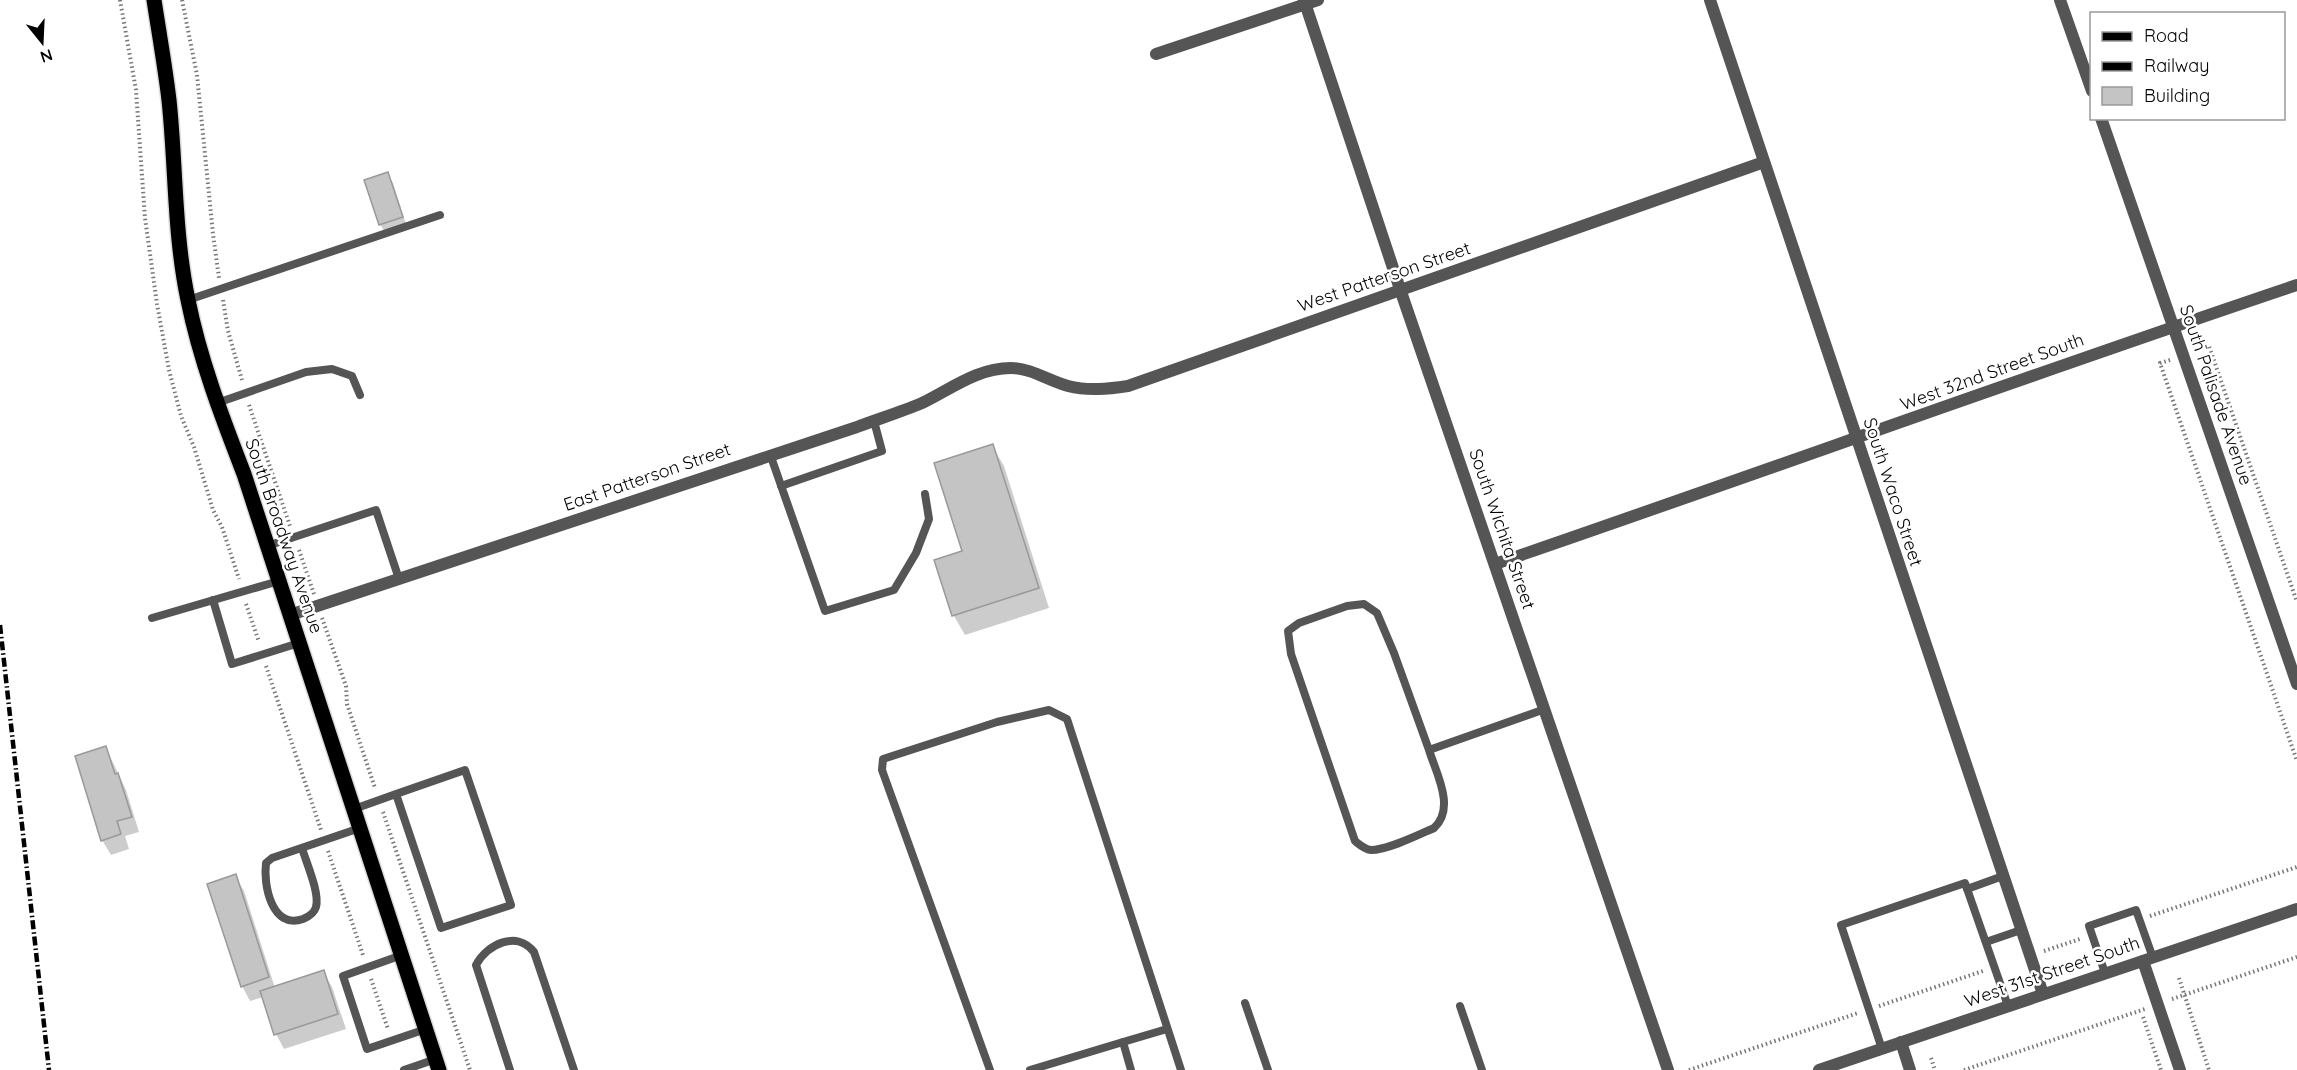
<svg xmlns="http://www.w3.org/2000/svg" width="2297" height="1070" viewBox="0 0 2297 1070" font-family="Quicksand,sans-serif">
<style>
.shadow{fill:#0003}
.building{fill:#c4c4c4;stroke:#999;stroke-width:1.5}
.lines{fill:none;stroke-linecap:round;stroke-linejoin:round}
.primary-casing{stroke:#dbdbdb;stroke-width:18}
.path{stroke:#777;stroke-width:4;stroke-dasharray:1.5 3;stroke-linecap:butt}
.service{stroke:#555;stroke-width:8}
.minor{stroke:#555;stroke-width:12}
.tertiary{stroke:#555;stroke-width:12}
.primary{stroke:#000;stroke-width:15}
.rail{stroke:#000;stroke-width:4.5;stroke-dasharray:9 3 1.5 3;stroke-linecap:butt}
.labels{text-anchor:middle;stroke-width:5;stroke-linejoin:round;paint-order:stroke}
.street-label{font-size:18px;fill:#000;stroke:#fff}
</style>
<rect width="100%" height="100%" fill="#fff"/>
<g class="shadow">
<polygon points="387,174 393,183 407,227 386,234 380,224"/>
<polygon points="992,446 1004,466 1049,608 965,635 954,616 936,561 964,552"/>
<polygon points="106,748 126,790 139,832 125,836 129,849 111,855 102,840"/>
<polygon points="235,876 244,891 275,988 323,972 332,987 346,1029 284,1049 276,1034 263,997 250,1001 242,986"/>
</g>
<g class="building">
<polygon points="388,172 403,217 379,225 364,180"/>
<polygon points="993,444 1039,588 952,616 934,560 962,551 934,463"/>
<polygon points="106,746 115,774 118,773 132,817 117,821 121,834 101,841 75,756"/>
<polygon points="236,874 269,977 241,987 207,884"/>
<polygon points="324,970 338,1014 274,1035 260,991"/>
</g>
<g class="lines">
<g class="primary-casing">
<path id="primary" d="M154,0C159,33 165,66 169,100C176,166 174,234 188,300C200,360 222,417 244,474L439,1070"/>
</g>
<g class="path">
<polyline points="120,0 136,90 145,218 157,304 169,370 181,416 194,447 213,510 222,527 239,579"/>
<polyline points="182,0 197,75 213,234 219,278"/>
<polyline points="223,300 228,331 242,380"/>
<polyline points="2197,350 2209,346 2297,602"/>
<polyline points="2170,360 2160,363 2297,761"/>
<polyline points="249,405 290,526"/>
<polyline points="299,550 314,594"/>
<polyline points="246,604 259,642"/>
<polyline points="322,618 346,686 347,704 375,788"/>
<polyline points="266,666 321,830"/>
<polyline points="383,812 470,1070"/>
<polyline points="328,851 363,955"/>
<polyline points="2150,916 2297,867"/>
<polyline points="2044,951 2080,939"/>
<polyline points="2179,978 2209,1070"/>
<polyline points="371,979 388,1029"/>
<polyline points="2172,999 2297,957"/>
<polyline points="1879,1006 1983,971"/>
<polyline points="2143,1017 2161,1070"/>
<polyline points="1931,1058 1935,1070"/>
<polyline points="1689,1070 1858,1013"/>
<polyline points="1964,1070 2145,1009"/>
</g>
<g class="service">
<polyline points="188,300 440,215"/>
<polyline points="217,403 306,372 332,369 352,376 360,395"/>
<polyline points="770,454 825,611 894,590 916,553 929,519 925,494"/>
<polyline points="781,486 882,451 874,421"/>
<polyline points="267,546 376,510 399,579"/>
<polyline points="213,600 232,664 299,643"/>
<polyline points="152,618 279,581"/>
<path d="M1429,750L1394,653L1377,613L1364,604L1347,606L1299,623L1288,631L1291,654L1355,841C1360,845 1364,849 1371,850C1388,850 1418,835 1434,828C1456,808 1436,773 1429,750L1545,709"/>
<polyline points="354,809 396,794 441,928 511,905 465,770 396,794"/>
<path d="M302,848C306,862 320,893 316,907C314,914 308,917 303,919C272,930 263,885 266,863L272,858L360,828"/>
<polyline points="1967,889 2003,876"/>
<polyline points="1986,942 2021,930"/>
<polyline points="402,955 343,976 367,1049 426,1029"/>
<polyline points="2105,973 2089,926 2136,910 2153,958"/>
<polyline points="1245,1003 1268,1070"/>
<polyline points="1460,1006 1482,1070"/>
<polyline points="1123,1042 1167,1029"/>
<polyline points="1882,1049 1841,925 1965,883 2008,1006"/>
<polyline points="404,1070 436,1059"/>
<path d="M510,1070L476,965C487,944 517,930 534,952L574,1070"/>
<polyline points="990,1070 882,770 883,759 997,722 1049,710 1067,719 1181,1070"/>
<polyline points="1030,1070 1123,1042 1131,1070"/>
</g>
<g class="minor">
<polyline points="1304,0 1400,289 1668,1070"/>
<polyline points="1710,0 2043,994"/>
<polyline points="2060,0 2092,91"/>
<polyline points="1156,54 1318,0"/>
<polyline points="2101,118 2297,684"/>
<path d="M1495,564C1763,472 2029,375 2297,285"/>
<path d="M290,615L857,427C878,419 901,412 922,403C951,389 977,368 1011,368C1031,368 1049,381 1068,386C1088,391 1108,389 1128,386L1764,162"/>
<polyline points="2143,961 2180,1070"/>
<polyline points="1901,1042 1910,1070"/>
</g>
<polyline class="tertiary" points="1819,1070 2297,909"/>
<use href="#primary" class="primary"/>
<polyline class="rail" points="0,625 49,1070"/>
</g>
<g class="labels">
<g class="street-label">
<text transform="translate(1384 277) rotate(-19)" y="6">West Patterson Street</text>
<text transform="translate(1992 372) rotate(-20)" y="6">West 32nd Street South</text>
<text transform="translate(2216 395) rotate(71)" y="6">South Palisade Avenue</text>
<text transform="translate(647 477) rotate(-19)" y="6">East Patterson Street</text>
<text transform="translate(1893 492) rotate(72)" y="6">South Waco Street</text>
<text transform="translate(1502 529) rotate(71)" y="6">South Wichita Street</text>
<text transform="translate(284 536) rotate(71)" y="6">South Broadway Avenue</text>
<text transform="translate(2052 972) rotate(-19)" y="6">West 31st Street South</text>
</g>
</g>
<rect x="2090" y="12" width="195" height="108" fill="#ffffff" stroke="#999999" stroke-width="1.5"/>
<rect x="2102" y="32" width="30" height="9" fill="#000000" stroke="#999999" stroke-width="1.5"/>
<text x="2144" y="42" font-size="18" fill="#000000">Road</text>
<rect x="2102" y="62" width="30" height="9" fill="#000000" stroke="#999999" stroke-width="1.5"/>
<text x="2144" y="72" font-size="18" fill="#000000">Railway</text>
<rect x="2102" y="87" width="30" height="18" fill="#c4c4c4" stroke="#999999" stroke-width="1.5"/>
<text x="2144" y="102" font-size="18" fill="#000000">Building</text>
<g transform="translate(42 42) rotate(162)" stroke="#ffffff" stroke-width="4.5" paint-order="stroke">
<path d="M0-4.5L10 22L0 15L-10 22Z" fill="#000000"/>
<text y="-9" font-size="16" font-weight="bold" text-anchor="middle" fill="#000000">N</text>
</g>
</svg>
